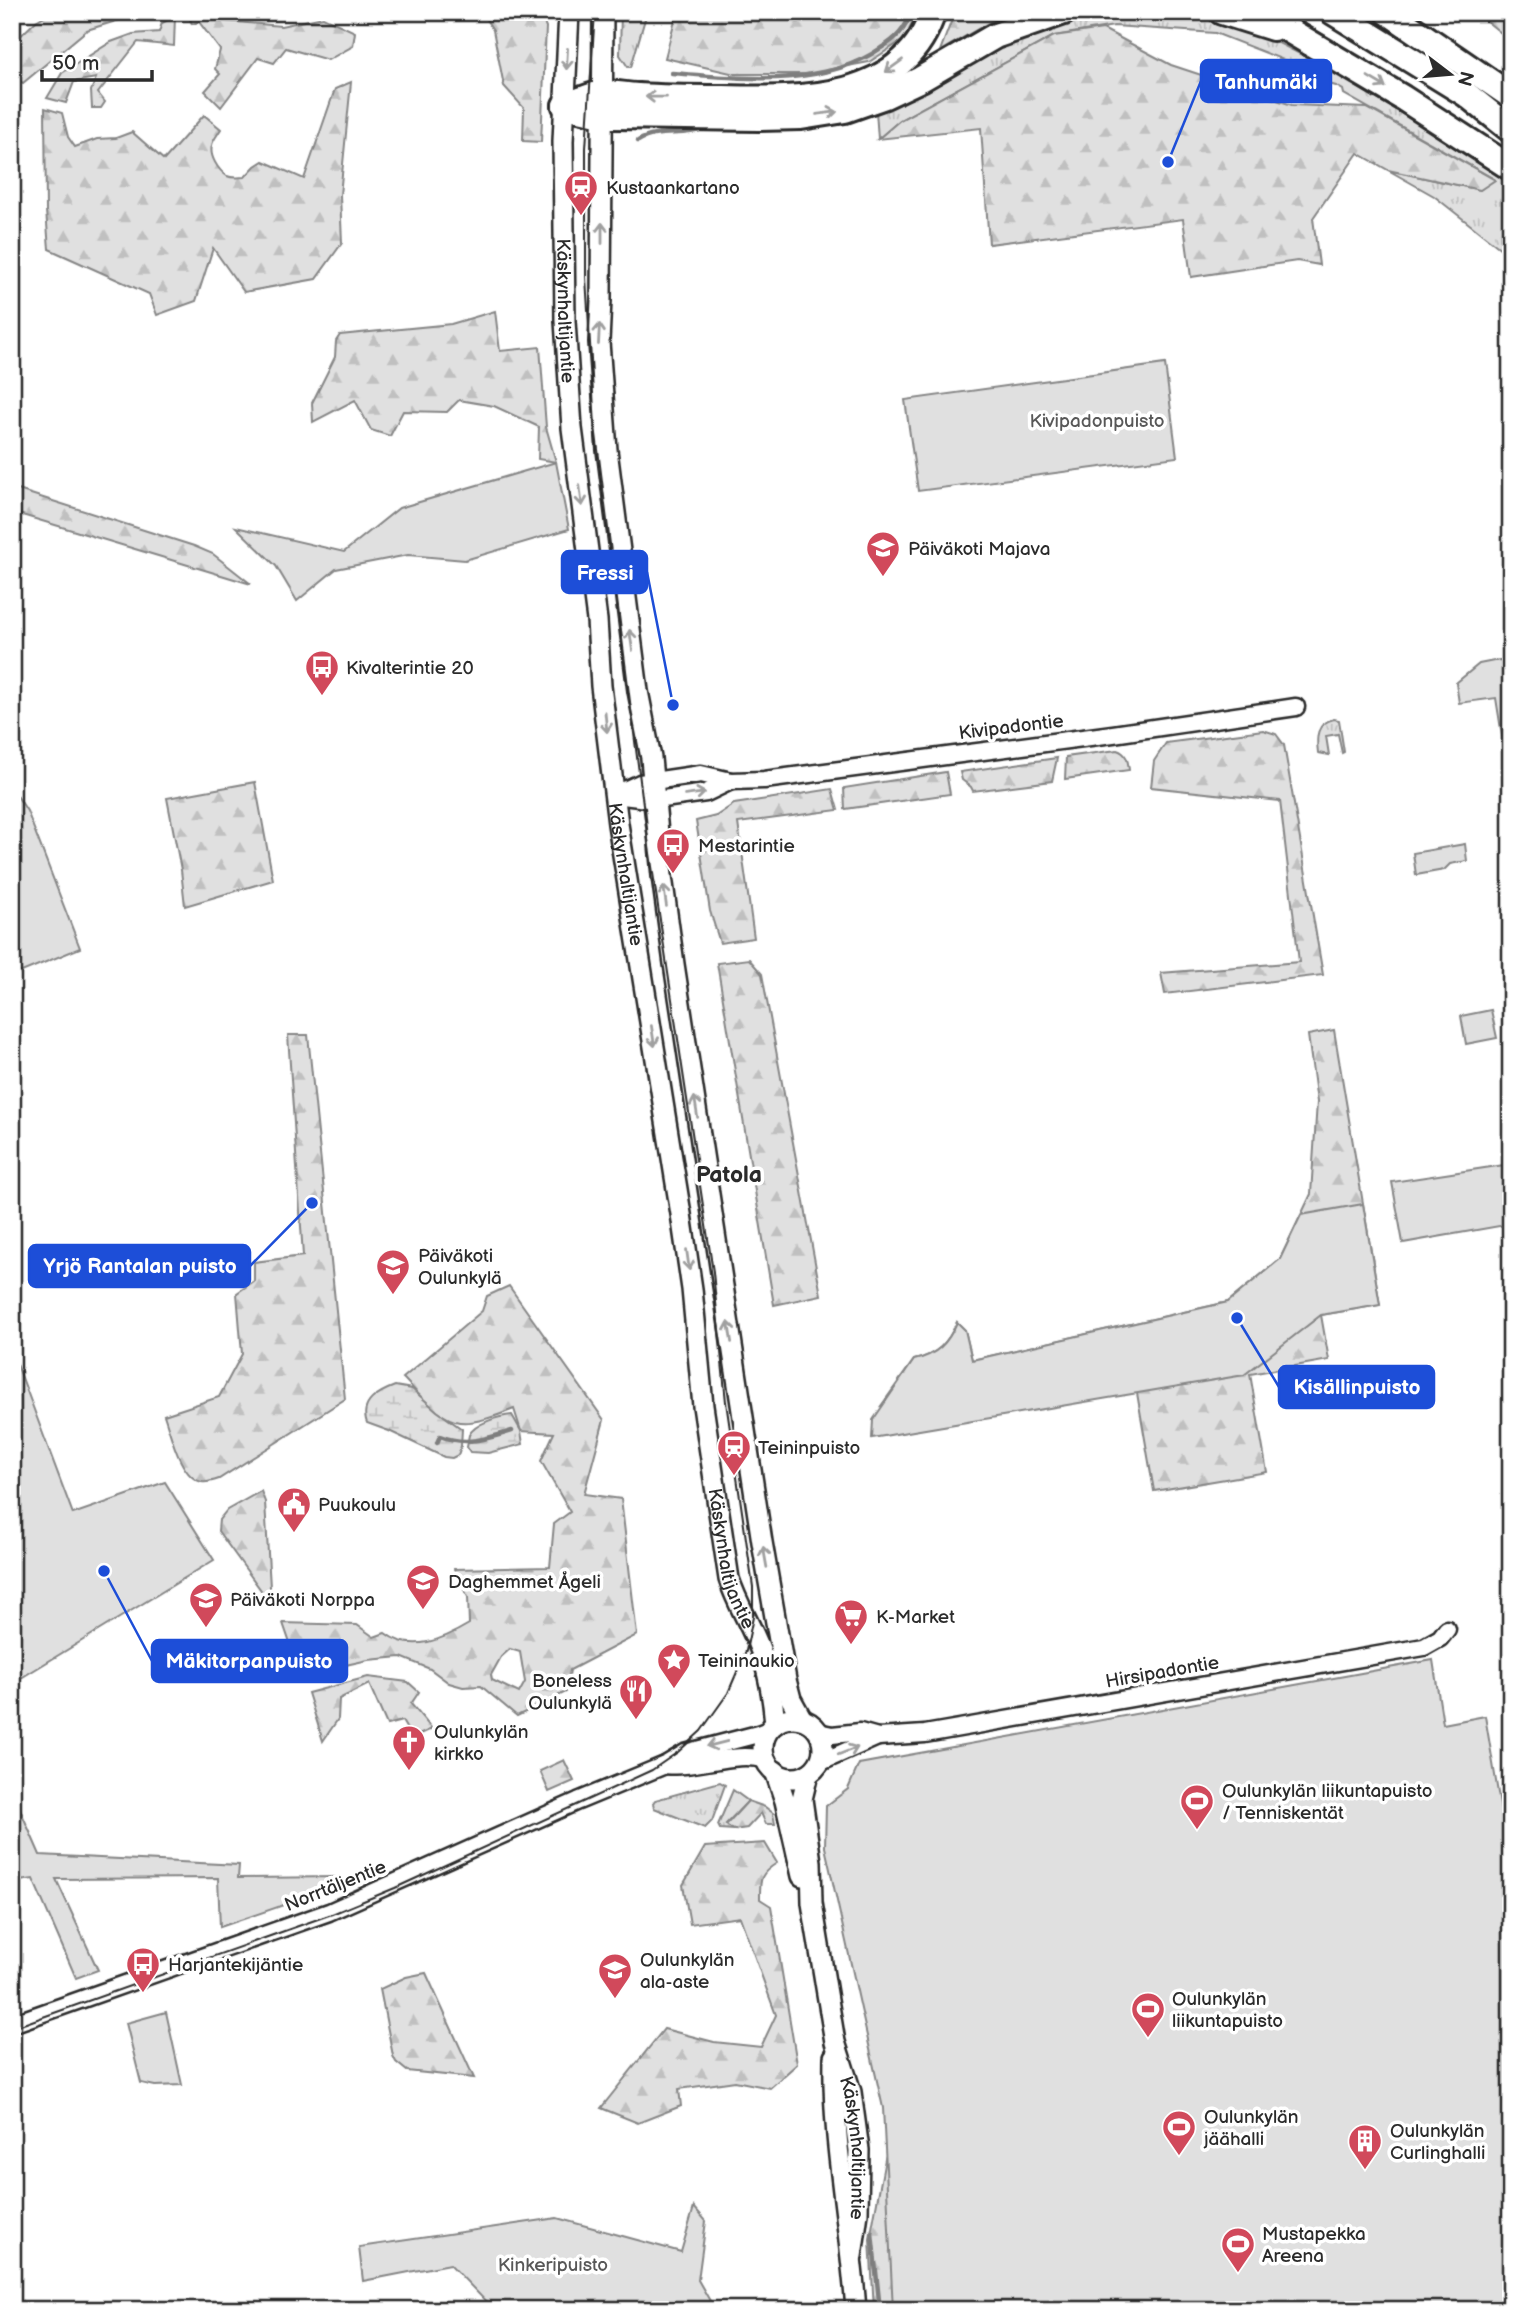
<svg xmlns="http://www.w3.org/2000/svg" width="1523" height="2322" viewBox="0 0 1523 2322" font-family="'Balsamiq Sans',sans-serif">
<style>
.grass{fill:url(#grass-tufts);stroke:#868686;stroke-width:2}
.forest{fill:url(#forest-firs);stroke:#868686;stroke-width:2;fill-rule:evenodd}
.wetland{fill:url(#wetland-marsh);stroke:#868686;stroke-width:2}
.green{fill:#e0e0e0;stroke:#868686;stroke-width:2}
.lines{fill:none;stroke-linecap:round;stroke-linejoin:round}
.stream{stroke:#7e7e7e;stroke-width:4.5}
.tertiary-casing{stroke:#2b2b2b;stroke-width:21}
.secondary-casing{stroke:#2b2b2b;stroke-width:24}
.motorway-casing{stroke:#2b2b2b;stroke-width:30}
.tertiary{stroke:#fff;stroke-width:16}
.secondary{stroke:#fff;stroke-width:19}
.motorway{stroke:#fff;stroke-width:24}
.tram{stroke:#2b2b2b;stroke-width:2}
.oneway{stroke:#a0a0a0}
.labels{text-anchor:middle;stroke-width:7;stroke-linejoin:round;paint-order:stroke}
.poi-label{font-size:19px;fill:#2b2b2b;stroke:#fff;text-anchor:start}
.street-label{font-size:19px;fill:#2b2b2b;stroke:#fff}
.park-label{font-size:19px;fill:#585858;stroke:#fff}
.quarter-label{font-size:23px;font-weight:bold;fill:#2b2b2b;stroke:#fff}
.leader{fill:none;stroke:#1d4ed8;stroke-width:2.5}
.callout-dot{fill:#1d4ed8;stroke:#fff;stroke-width:2.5}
.callout{fill:#1d4ed8;stroke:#1d4ed8;stroke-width:2.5}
.callout-label{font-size:21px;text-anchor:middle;font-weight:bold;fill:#fff}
</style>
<defs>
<pattern id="grass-tufts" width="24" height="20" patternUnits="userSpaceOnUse" patternTransform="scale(1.75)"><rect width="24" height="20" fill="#e0e0e0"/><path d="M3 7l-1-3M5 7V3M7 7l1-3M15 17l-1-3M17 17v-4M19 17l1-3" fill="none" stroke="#c0c0c0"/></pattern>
<pattern id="forest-firs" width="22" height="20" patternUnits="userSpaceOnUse" patternTransform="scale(1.75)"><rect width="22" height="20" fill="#e0e0e0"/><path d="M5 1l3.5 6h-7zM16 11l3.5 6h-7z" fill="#c0c0c0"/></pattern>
<pattern id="wetland-marsh" width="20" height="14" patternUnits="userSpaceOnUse" patternTransform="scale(1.75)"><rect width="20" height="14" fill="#e0e0e0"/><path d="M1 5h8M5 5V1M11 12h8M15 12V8" fill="none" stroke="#c0c0c0"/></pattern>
</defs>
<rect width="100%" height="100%" fill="#fff"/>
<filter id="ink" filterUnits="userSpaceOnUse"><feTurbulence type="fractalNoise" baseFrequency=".0143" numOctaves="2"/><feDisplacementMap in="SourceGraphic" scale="14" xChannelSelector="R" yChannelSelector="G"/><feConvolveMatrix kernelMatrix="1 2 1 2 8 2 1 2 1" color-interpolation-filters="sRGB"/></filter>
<g filter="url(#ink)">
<g class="grass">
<polygon points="621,12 647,12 631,67 628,67 620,55"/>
<polygon points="1147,12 1211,19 1257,32 1302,55 1511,178 1511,257 1434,196 1388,170 1480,190 1494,179 1344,94 1343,90 1336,86 1329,84 1299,66 1215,33 1114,26 1054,36 900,120 878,139 876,111 964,62 1056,24 1097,14"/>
<path d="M1334,719L1339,720L1344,752L1342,753L1338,734L1326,736L1329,755L1318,753C1316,737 1316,723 1334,719Z"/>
<polygon points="720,1782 725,1785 712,1821 705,1828 654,1808 653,1803 655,1800"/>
<polygon points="733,1790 748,1801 726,1824 734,1830 720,1829 718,1825"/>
</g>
<g class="forest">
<polygon points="51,12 76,12 79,18 112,17 121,12 145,12 87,30 23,83 12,76 12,44 36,21"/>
<polygon points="481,12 539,12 546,27 541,142 523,141 524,108 504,86 493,30"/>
<polygon points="677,12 917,12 906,38 869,62 805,74 735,74 665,58"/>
<polygon points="952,12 1016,12 990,22 940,51 951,22"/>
<polygon points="1475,12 1511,12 1511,41"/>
<polygon points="211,13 225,16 226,21 281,26 323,17 355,32 353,46 328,60 286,48 274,63 258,58 221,107 205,91 220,74 215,69 220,50 199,22 192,24 188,14"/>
<polygon points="175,16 174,46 138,42 98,93 105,102 101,108 92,108 91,91 96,78 74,82 66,103 47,98 62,73 111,42 133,34 159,32 162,23"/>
<polygon points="1103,29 1171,65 1292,105 1367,108 1495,180 1480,190 1388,170 1358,153 1313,218 1319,265 1297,261 1191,277 1183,219 989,244 981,128 878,139 900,120 1054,36"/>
<path d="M351,82L340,195L342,243L316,279L244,292L213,248L196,301L157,315L149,294L49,249L46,211L45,108L62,113L68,137L75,147L97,139L116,138L132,132L164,160L204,115L221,129C218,134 213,140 212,145C209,156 218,170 227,176C233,179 240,177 245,177L255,166L263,161L304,179L335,89Z"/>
<polygon points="495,311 500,351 540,347 546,427 556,462 538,459 539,427 494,406 459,400 447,412 403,411 390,436 371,430 355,400 313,422 312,403 335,357 336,341 340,335 451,324"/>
<polygon points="12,488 194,546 213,554 251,584 12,512"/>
<polygon points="1263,730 1276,734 1284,745 1323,975 1165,994 1161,973 1299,962 1280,801 1151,787 1154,761 1166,743"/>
<path d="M1117,750C1127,753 1128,761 1129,770L1065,779L1066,757Z"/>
<polygon points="1057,758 1052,781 973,791 971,787 962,780 960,772"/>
<polygon points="946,772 950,794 845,809 844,788"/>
<polygon points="255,782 273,880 185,906 181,870 167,798"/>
<polygon points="832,789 838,810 738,823 754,938 720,943 710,911 696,821 716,816 734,804"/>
<polygon points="749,959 762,974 821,1295 774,1305 717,963"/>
<path d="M1334,1030L1380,1305L1321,1315L1329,1360L1250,1374L1267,1472L1154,1491L1137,1393L1126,1381L881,1406L914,1360C937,1355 948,1343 957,1322L965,1330L972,1360L1228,1302L1280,1259L1311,1194L1317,1102L1308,1035Z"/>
<path d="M288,1035H308L345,1399L219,1479C213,1481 207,1483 202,1482C180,1478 171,1434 164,1415L219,1397L242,1354L237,1293L254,1281V1262L303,1256Z"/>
<path d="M509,1286L604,1420L584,1494L621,1499L637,1635L570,1670L566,1692L517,1716L481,1686L463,1687L449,1683L430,1669L401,1657L368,1660L301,1675L283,1623L357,1625L374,1637L385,1633C412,1654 444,1639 469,1624L468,1597L454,1569L550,1567L554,1524L570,1512L541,1461L554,1433L521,1431L514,1409C499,1415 471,1426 455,1421C435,1415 417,1392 403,1378L482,1311L487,1296ZM510,1649L520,1652L525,1682L519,1693L492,1680L491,1675L501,1657Z"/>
<polygon points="261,1491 265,1502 271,1604 218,1531 219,1520 227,1510"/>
<polygon points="368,1677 408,1682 419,1692 411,1704 432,1729 412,1738 402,1721 387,1725 369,1684 339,1699 338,1719 323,1741 308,1693"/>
<polygon points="564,1760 574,1781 549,1792 540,1771"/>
<polygon points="748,1801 765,1807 773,1813 775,1824 766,1824 761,1813 747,1828 734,1830 726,1825"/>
<path d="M765,1843L777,1863C759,1874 760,1880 760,1899L771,1906L797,2064L770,2088L735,2081L679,2089L681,2106L638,2123L601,2108L664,2029L714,2042L761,2047L776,2015L740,1917L690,1924L683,1885L705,1847Z"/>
<polygon points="426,1973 474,2078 407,2071 396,2062 393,2056 380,1989 406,1977"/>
<polygon points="885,2159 954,2310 874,2310 870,2239"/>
</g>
<g class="wetland">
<path d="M395,1386L412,1389L437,1411L462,1429L461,1446L458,1455L452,1458L444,1457L389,1431L367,1423C359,1402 379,1392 395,1386Z"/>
<path d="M512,1415L521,1431L523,1444L488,1453L470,1452L467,1447C468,1443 468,1439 469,1435C475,1423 500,1416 512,1415Z"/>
</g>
<g class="green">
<polygon points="1165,364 1177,457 918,491 905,400"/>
<polygon points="556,462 569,529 465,560 408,555 336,569 297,601 276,566 236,527 344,552 399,508"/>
<polygon points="1499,660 1511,662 1511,747 1504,748 1496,698 1459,703 1456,683 1479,664"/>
<polygon points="12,788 27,811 80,948 12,976"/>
<polygon points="1465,844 1467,861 1450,864 1444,870 1416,875 1413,853"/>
<polygon points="1491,1010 1497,1038 1466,1044 1461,1016"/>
<polygon points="1511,1164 1511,1224 1403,1243 1392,1182"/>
<path d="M1363,1204L1380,1305L1321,1315L1244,1375L872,1438L873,1420L914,1360C937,1355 948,1343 957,1322L965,1330L972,1360L1228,1302L1280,1259L1301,1215Z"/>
<polygon points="12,1351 73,1514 165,1482 214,1560 13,1683 12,1784"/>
<polygon points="1433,1660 1443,1724 1485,1716 1511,1870 1511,2310 893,2310 883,2108 825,1847 826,1806 848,1789 859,1764"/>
<polygon points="12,1791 40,1855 239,1865 238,1878 338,1877 336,1887 220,1927 218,1878 56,1879 98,1970 76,1978 33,1879 12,1882"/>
<polygon points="166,2012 182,2085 155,2086 141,2083 126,2023"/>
<polygon points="694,2207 706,2221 698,2280 714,2308 494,2310 450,2264 363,2281 359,2247 557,2218 681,2252"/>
</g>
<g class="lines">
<g class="stream">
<path d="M672,73C739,78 823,89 881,48C896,39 906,29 911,12"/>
<path d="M638,141C657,129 682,137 703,129"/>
<path d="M437,1443L440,1436C465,1446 487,1439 512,1431"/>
<polyline points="872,2233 880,2310"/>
<polyline points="950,2310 950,2308"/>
</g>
<g class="tertiary-casing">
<g id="tertiary">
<polyline points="614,795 640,783 701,774 731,781 764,780 1113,734 1296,707"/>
<polyline points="614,795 656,800 706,793 731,781"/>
<polyline points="818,1732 832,1735 860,1732 878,1737"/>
<polyline points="819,1763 878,1737 925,1734 1424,1647 1440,1638 1447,1629"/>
<path d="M665,1765C699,1769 734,1750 767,1760"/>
<polyline points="12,2024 329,1912 578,1801 665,1765 685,1753 758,1734 771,1729"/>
</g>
</g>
<g class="secondary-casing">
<g id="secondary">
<path id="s1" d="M569,12L563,141L565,321L572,428L597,620L601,686L618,824L681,1214L692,1289L703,1406L729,1579C737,1604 751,1625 760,1649C769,1673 773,1699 775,1724"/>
<polyline points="603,12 601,300 599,342 607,450 638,691 651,758 662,876 674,964 762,1542 786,1680 791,1699 802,1719"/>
<circle cx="793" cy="1748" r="30"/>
<polyline points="775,1771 785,1801 802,1876"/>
<path id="s2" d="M808,1774L802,1799L811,1862L812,1903L835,2042L851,2092L859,2150L858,2213L852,2256"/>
<path d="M834,2057C832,2142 850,2225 856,2310"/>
</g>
</g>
<g class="motorway-casing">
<g id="motorway">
<polyline points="1222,12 1273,28"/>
<polyline points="1258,12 1403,98 1511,168"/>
<polyline points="1333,12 1466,94 1511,130"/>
<polyline points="1388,12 1511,96"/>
<path d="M565,105C578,102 593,93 606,93C617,93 627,96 638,96C666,98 695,98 723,98C799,100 905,102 933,12"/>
<polyline points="565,106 612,116 759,118 801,117 845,110 885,96 921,79 995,36 1064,12"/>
</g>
</g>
<use href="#tertiary" class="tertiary"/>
<use href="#secondary" class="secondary"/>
<use href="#motorway" class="motorway"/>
<polyline class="tram" points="12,2028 332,1914 395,1888 652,1770 678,1752 701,1731 728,1693 746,1651 753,1617 753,1587 726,1402 713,1272 645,820 595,426 586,277 586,148 595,12"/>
</g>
<defs><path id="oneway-shaft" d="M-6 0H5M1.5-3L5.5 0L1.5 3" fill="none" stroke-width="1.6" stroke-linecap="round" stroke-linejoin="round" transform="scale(1.75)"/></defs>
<g class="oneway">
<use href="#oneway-shaft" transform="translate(567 59) rotate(93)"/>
<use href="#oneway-shaft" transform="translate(894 66) rotate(144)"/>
<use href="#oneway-shaft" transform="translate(1377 82) rotate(31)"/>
<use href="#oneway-shaft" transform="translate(656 97) rotate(-179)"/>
<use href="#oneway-shaft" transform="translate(827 113) rotate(-8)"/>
<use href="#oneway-shaft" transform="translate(602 233) rotate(-90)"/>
<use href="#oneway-shaft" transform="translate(599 334) rotate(-87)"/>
<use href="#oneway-shaft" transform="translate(581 496) rotate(83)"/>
<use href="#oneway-shaft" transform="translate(631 640) rotate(-98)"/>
<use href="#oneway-shaft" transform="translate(606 722) rotate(84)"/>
<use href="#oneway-shaft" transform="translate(695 794) rotate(-8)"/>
<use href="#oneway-shaft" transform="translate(665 896) rotate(-98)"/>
<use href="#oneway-shaft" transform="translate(653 1036) rotate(81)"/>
<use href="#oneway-shaft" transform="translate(696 1107) rotate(-99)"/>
<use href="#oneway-shaft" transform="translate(688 1260) rotate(82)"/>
<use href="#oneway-shaft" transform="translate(730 1332) rotate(-99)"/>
<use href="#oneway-shaft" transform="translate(765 1557) rotate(-100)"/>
<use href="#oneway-shaft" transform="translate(717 1744) rotate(166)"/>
<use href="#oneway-shaft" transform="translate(848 1751) rotate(-21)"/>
</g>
</g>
<defs>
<g id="station-pin" transform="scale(1.75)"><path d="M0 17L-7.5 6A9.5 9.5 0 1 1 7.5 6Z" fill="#d1495b" stroke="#fff"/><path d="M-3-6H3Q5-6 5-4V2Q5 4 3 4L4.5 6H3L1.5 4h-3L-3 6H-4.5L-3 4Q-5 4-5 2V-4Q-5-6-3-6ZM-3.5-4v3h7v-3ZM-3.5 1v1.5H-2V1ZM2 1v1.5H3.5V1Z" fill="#fff"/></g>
<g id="school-pin" transform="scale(1.75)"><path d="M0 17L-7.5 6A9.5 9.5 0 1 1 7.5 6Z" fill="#d1495b" stroke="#fff"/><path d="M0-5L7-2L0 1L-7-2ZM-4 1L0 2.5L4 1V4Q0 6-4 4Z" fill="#fff"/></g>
<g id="bus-pin" transform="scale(1.75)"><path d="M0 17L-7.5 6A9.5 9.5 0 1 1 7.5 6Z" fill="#d1495b" stroke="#fff"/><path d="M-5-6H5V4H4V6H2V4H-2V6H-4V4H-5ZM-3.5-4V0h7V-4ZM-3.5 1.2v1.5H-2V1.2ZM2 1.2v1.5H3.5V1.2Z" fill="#fff"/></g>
<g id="civic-pin" transform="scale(1.75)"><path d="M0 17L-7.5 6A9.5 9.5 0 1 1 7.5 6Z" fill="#d1495b" stroke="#fff"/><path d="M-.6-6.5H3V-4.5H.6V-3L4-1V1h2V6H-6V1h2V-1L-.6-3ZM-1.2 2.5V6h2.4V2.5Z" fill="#fff"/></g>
<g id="supermarket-pin" transform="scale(1.75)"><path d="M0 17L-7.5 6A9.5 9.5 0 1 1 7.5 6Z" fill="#d1495b" stroke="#fff"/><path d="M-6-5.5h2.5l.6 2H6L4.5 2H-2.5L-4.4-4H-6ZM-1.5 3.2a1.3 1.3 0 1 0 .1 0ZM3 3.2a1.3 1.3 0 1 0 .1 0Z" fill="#fff"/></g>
<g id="sight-pin" transform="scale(1.75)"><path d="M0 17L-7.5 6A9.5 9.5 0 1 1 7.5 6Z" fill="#d1495b" stroke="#fff"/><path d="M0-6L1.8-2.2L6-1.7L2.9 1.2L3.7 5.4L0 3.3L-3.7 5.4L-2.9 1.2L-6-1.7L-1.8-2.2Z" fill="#fff"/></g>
<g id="restaurant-pin" transform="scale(1.75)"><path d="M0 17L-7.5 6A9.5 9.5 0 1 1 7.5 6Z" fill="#d1495b" stroke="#fff"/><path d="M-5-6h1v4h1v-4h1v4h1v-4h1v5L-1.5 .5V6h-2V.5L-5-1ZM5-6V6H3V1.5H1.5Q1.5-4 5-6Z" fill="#fff"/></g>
<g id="church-pin" transform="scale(1.75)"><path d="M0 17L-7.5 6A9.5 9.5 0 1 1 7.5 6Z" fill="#d1495b" stroke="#fff"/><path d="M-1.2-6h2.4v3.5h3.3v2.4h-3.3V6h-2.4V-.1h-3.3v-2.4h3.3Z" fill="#fff"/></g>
<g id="stadium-pin" transform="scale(1.75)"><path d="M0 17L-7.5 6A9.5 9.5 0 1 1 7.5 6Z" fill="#d1495b" stroke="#fff"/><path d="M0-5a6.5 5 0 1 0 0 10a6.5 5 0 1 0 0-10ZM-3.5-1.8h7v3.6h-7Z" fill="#fff"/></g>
<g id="building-pin" transform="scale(1.75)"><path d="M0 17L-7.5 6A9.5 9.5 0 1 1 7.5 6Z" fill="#d1495b" stroke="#fff"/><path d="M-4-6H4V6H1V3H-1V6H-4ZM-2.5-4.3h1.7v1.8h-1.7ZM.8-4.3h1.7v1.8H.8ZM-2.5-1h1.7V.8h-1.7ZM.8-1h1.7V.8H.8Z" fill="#fff"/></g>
</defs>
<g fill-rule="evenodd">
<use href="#station-pin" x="581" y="187"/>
<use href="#school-pin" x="883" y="548"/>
<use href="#bus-pin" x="322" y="667"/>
<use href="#bus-pin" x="673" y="845"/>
<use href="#school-pin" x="393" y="1266"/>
<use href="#station-pin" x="734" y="1447"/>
<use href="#civic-pin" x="294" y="1504"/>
<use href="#school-pin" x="423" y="1581"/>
<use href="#school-pin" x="206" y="1599"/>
<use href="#supermarket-pin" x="851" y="1616"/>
<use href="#sight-pin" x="674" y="1660"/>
<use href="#restaurant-pin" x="636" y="1691"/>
<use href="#church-pin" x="409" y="1742"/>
<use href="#stadium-pin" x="1197" y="1801"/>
<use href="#bus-pin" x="143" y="1964"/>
<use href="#school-pin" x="615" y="1970"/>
<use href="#stadium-pin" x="1148" y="2009"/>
<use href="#stadium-pin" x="1179" y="2127"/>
<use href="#building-pin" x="1365" y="2141"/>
<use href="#stadium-pin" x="1238" y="2244"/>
</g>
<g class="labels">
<g class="poi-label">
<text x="606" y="194">Kustaankartano</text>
<text x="908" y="555">Päiväkoti Majava</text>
<text x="346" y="674">Kivalterintie 20</text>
<text x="698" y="852">Mestarintie</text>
<text x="418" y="1262">Päiväkoti<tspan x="418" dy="22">Oulunkylä</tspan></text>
<text x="758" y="1454">Teininpuisto</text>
<text x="318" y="1511">Puukoulu</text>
<text x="448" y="1588">Daghemmet Ågeli</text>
<text x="230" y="1606">Päiväkoti Norppa</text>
<text x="876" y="1623">K-Market</text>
<text x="698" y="1667">Teininaukio</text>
<text x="612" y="1687" text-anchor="end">Boneless<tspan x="612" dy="22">Oulunkylä</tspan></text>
<text x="434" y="1738">Oulunkylän<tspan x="434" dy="22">kirkko</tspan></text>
<text x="1222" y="1797">Oulunkylän liikuntapuisto<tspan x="1222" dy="22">/ Tenniskentät</tspan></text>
<text x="640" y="1966">Oulunkylän<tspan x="640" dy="22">ala-aste</tspan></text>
<text x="168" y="1971">Harjantekijäntie</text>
<text x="1172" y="2005">Oulunkylän<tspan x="1172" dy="22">liikuntapuisto</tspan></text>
<text x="1204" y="2123">Oulunkylän<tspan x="1204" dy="22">jäähalli</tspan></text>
<text x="1390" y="2137">Oulunkylän<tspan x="1390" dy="22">Curlinghalli</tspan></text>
<text x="1262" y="2240">Mustapekka<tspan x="1262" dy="22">Areena</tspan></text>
</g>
<g class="street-label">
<text dy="7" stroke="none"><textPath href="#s1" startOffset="299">Käskynhaltijantie</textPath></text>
<text transform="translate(1011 726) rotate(-7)" y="7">Kivipadontie</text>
<text dy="7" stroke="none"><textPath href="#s1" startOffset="866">Käskynhaltijantie</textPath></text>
<text dy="7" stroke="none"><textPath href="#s1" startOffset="1559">Käskynhaltijantie</textPath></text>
<text transform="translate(1162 1671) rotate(-10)" y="7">Hirsipadontie</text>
<text transform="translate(335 1885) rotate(-22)" y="7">Norrtäljentie</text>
<text dy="7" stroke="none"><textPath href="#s2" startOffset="380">Käskynhaltijantie</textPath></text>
</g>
<g class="park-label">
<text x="1097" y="427">Kivipadonpuisto</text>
<text x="553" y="2271">Kinkeripuisto</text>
</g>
<g class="quarter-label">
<text x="729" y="1182">Patola</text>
</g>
</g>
<path class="leader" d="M1168 162L1201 81M673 705L647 572M312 1203L250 1266M1237 1318L1279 1387M104 1571L152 1661"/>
<g class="callout-dot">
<circle cx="1168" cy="162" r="7"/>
<circle cx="673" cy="705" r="7"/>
<circle cx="312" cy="1203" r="7"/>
<circle cx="1237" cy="1318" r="7"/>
<circle cx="104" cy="1571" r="7"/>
</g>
<g class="callout">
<rect x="1201" y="60" width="130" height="42" rx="7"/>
<rect x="562" y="551" width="85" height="42" rx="7"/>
<rect x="29" y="1245" width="221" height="42" rx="7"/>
<rect x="1279" y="1366" width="155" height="42" rx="7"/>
<rect x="152" y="1640" width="195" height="42" rx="7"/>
</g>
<g class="callout-label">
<text x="1266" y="89">Tanhumäki</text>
<text x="605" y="580">Fressi</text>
<text x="140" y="1273">Yrjö Rantalan puisto</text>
<text x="1357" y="1394">Kisällinpuisto</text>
<text x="249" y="1668">Mäkitorpanpuisto</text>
</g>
<rect width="1523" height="2322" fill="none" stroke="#fff" stroke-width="42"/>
<rect x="21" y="21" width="1481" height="2280" fill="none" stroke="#2b2b2b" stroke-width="2.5" filter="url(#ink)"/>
<g transform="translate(1450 74) rotate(106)" stroke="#ffffff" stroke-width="5" paint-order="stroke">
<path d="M0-5L12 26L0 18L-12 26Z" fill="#2b2b2b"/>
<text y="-10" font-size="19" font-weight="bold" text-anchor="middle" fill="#2b2b2b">N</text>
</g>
<path d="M42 70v10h110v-10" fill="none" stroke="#2b2b2b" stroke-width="3.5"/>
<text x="52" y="70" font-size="21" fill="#2b2b2b" stroke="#ffffff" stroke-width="5" paint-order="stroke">50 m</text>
</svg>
